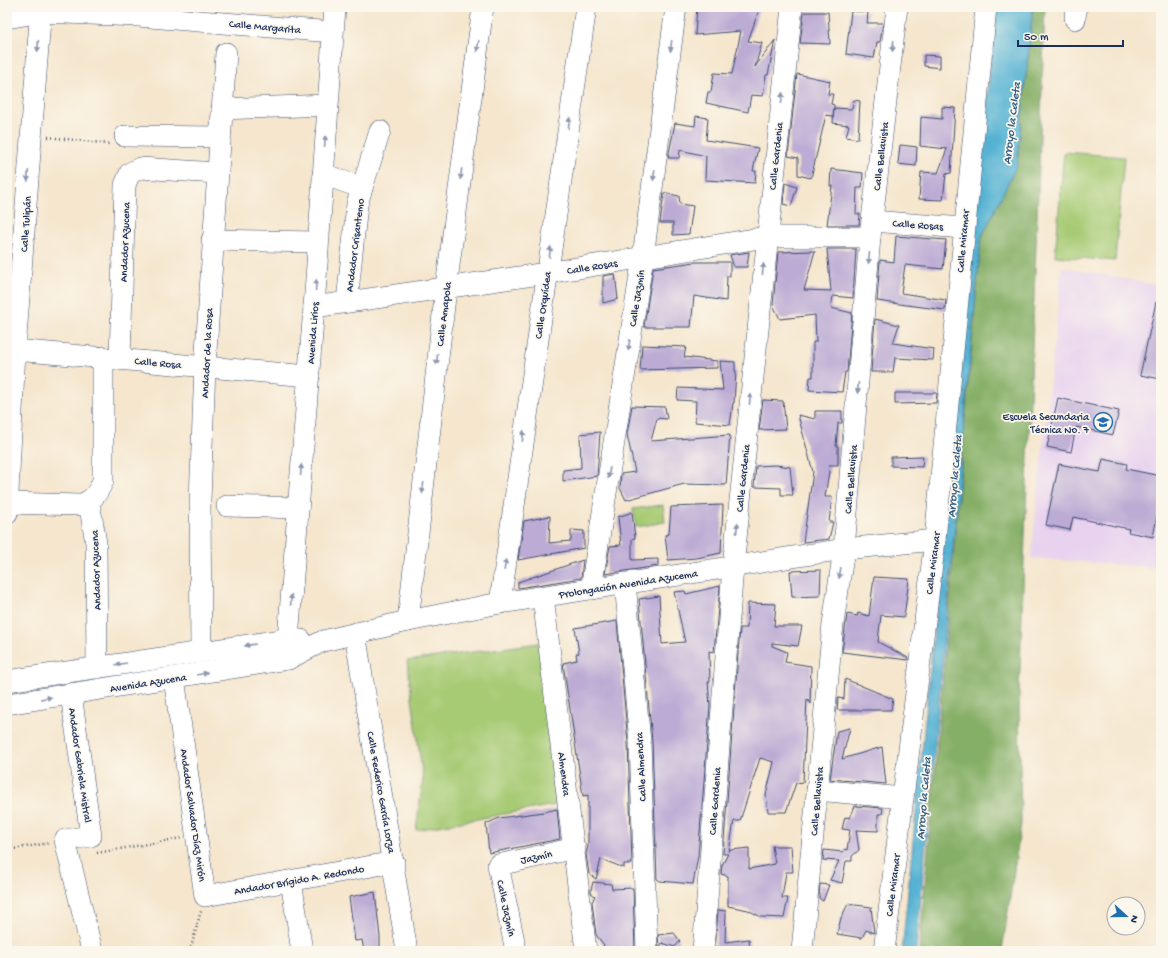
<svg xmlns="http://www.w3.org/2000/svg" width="1168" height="958" viewBox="0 0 1168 958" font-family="'Gochi Hand',sans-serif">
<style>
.built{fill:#e8d2ef}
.green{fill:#a7cb75;stroke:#617d6a}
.forest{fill:#85af66;stroke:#506f62}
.water{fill:#54b2d3;stroke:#387098}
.building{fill:#bcabd4}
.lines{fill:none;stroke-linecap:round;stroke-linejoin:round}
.minor-casing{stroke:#3c4a6f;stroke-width:22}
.path{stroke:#3c4a6f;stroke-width:2.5;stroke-dasharray:1 3;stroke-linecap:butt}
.minor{stroke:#fff;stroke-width:21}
.oneway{fill:#8d97ae}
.labels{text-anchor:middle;stroke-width:3.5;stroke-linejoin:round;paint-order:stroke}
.street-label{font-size:11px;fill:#1b2f5e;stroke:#fbf7ec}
.poi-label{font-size:11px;fill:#1b2f5e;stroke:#fbf7ec;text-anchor:end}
.water-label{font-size:12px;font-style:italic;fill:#2c5681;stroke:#fbf7ec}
</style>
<rect width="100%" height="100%" fill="#fbf7ec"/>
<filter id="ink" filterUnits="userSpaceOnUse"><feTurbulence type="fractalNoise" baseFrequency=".025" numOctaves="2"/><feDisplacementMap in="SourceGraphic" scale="8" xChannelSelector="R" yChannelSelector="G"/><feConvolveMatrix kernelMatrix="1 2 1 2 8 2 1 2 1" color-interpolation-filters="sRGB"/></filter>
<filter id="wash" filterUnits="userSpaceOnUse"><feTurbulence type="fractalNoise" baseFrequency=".012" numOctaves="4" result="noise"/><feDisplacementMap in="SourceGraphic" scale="16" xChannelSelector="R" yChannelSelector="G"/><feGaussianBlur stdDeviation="0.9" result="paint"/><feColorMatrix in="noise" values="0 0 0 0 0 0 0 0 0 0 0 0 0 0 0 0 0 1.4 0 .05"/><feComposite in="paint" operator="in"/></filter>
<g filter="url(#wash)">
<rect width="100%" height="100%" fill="#f5e6cd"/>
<polygon class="built" points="1062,267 1161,286 1161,568 1031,558"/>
<g class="green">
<polygon points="1064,152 1124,157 1115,261 1055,256"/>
<polygon points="663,505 665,522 636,527 633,509"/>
<polygon points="539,643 560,804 416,830 423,779 407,661"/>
</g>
<polygon class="forest" points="1033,7 1045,7 1019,695 1021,824 1002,951 919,951 981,238 1017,165"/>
<polygon class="water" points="996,7 1033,7 1017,165 981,238 916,951 902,951"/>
<g id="blocks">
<g class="building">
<polygon points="697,7 760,7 748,41 762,43 755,67 775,40 768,75 766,75 763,96 751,95 748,112 706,103 708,92 711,92 714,73 732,74 741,31 695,35"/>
<polygon points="851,11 868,12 867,23 883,23 880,42 877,42 874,58 846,54"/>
<polygon points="804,12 828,12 830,44 800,43"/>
<polygon points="924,55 940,56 940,68 924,66"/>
<polygon points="797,74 830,81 828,94 833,94 831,104 834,105 834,108 852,109 854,100 860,101 858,139 846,137 849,125 833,123 834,108 833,116 826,115 811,178 798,175 798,158 788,156"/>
<polygon points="942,107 955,108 951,173 946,174 943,200 919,199 921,172 938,173 947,149 920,146 921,117 942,119"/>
<polygon points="696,116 708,118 706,140 758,148 753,171 756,171 755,183 705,180 706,156 680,150 679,158 668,158 675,123 695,126"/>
<polygon points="900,145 917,147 916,166 898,164"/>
<polygon points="831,169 863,173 862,188 857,188 856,214 860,214 859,225 827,225 832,186 830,186"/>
<polygon points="785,183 797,187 791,206 783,204"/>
<polygon points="664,193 679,196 680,204 693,206 689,234 673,235 673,223 660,223"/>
<polygon points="896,236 946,240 943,269 905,265 901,293 946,300 945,310 877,301 880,260 894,262"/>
<polygon points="827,249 856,249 853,298 833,296 831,308 852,313 847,372 845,372 842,392 809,390 810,377 813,377 813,342 816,342 815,315 780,319 773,305 778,252 815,251 804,290 831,291"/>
<polygon points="749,252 747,267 734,267 730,255"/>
<polygon points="695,262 730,262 730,276 727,276 726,301 694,296 691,327 644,327 653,268"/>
<polygon points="615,274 618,299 603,303 603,276"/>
<polygon points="1156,302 1161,303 1161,379 1140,375"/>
<polygon points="875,319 899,325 893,343 934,349 933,360 895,358 893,372 871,372"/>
<polygon points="642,345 686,347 684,357 717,361 717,368 640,370"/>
<polygon points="720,361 735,362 735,371 736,371 734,403 733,403 730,425 695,422 696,401 677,400 678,388 723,390"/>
<polygon points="895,393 937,393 936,403 895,404"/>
<polygon points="1058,398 1119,411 1113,435 1076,427 1071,452 1047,447"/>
<polygon points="763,400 783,401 786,429 759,430"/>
<polygon points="632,406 665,407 667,419 657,418 651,441 730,435 726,485 684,484 626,500 620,488 621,474 635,472 627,434"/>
<polygon points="815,411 842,411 842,423 838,423 836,446 838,446 838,465 830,465 825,497 832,497 829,522 833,522 829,539 803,542 813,472 798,415 815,419"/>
<polygon points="600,432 597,476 563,481 563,470 581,468 580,434"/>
<polygon points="923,456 922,467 891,466 891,457"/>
<polygon points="1103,459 1127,464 1126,469 1161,476 1161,497 1153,537 1128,532 1129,529 1073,517 1070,530 1046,525 1059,464 1100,472"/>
<polygon points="776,465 790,467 793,495 781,495 781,488 754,487 756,466"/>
<polygon points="723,505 721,553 697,558 668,560 665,535 669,534 671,507"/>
<polygon points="632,512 635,538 632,539 632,560 658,559 658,566 605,574 610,546 621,545 618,517"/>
<polygon points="550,516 549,543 571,541 571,530 584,531 584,548 518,560 524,521"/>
<polygon points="583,560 581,578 518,588 518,582"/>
<polygon points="821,570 820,596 792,597 790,571"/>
<polygon points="874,577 909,579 904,617 881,615 878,642 908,658 908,660 842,652 847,614 857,616 858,613 869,616"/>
<polygon points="720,586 714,652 709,651 710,682 708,682 710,706 698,856 693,884 660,881 657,879 652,741 639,599 659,596 662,644 685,642 674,592 685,591 686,594"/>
<polygon points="748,603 776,604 774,626 802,626 798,646 772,643 772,646 787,652 785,662 811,666 810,704 807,699 803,782 796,783 786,812 768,812 766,795 774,762 760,758 740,821 734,821 729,852 731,850 749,848 749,869 775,864 772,846 791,846 793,872 786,872 782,898 788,898 784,918 761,917 748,910 728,906 728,876 721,874 722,865 728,854 723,854 740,628 747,628"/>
<polygon points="617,621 628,743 632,864 624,864 624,868 601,859 596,879 589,874 586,854 588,846 588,795 583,796 563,663 577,660 576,654 579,653 575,628"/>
<polygon points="845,679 893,699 891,710 837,710 838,698 844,699"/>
<polygon points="850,728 842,759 882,747 886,784 830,779 837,731"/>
<polygon points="855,806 883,808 882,814 878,814 878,831 856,830 859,850 852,856 852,861 846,861 842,883 830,880 839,861 823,860 824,850 843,852 845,849 847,850 850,830 842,829 845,817 850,818"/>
<polygon points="557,809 560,839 489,853 486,824 499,818 544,812"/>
<polygon points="593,882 611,884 612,889 633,888 635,951 600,951 604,945 596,935 592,902 595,896 591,893 591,890"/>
<polygon points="820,884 829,885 823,901 819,898"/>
<polygon points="375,892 380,937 380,951 364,951 362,940 355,941 349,897"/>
<polygon points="848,904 871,907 874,933 866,930 862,938 837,934 841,918"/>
<polygon points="718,910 726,911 725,942 749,939 750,951 715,951"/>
<polygon points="674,933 680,941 675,947 662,943 659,948 658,935"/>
</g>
</g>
</g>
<g filter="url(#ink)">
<use href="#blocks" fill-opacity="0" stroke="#3c4a6f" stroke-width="1"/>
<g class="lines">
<g class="minor-casing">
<g id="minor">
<polyline points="7,18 41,12 138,16 332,32"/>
<polyline points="1075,19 1076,7"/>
<polyline points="222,109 327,105"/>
<polyline points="125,136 220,137"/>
<polyline points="323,174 362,188"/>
<polyline points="872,221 963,228"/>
<polyline points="212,240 318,242"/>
<polyline points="347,302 357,204 380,131"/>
<polyline points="314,307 547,273 766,237 870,237"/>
<polyline points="7,352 15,350 309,376"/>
<polyline points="120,359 125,185 130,173 140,168 217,173"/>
<polyline points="89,502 96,543 97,668"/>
<path d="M8,503L79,505C93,501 97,494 103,481V357"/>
<polyline points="227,506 298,508"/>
<polyline points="7,513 15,350 41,7"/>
<polyline points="625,583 640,742 647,951"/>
<polyline points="592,589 593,576 643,257 676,7"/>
<polyline points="543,597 586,951"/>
<polyline points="500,603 586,7"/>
<polyline points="408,621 446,288 483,7"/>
<polyline points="355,633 407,951"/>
<polyline points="201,652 200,501 205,366 226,53"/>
<polyline points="288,659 288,639 314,307 335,7"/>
<polyline points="174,678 205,896 394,862"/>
<polyline points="7,681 288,639 301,640"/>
<polyline points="71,694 91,836 65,840 92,951"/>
<polyline points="7,704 288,659 323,641 408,621 500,603 844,549 935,540"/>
<polyline points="817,790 903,798"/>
<polyline points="291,881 302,951"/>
<polyline points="516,951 498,865 575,848"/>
<polyline points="703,951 733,567 792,7"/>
<polyline points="802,951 833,624 844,549 870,237 897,7"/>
<polyline points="884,951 935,540 986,7"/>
</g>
</g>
<g class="path">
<polyline points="48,137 110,144"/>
<polyline points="7,850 49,843"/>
<polyline points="97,853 181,838"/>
<polyline points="190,951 201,911"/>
</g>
<use href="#minor" class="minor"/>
</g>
<defs><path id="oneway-solid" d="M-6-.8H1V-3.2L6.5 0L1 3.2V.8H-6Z"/></defs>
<g class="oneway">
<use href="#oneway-solid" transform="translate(38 46) rotate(94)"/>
<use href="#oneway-solid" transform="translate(478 46) rotate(98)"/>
<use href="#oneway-solid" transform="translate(671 46) rotate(98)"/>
<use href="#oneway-solid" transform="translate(893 46) rotate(97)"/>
<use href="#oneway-solid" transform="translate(782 98) rotate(-84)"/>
<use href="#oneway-solid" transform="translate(569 123) rotate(-82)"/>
<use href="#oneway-solid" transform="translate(325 141) rotate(-86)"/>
<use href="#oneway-solid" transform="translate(461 174) rotate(98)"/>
<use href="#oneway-solid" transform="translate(654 175) rotate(98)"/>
<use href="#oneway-solid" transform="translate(28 176) rotate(94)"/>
<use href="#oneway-solid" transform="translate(550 252) rotate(-82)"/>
<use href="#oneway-solid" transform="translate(869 258) rotate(95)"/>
<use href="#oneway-solid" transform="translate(763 269) rotate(-84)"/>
<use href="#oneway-solid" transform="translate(316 285) rotate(-86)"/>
<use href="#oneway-solid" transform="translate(629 345) rotate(99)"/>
<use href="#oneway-solid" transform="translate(437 359) rotate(97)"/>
<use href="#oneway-solid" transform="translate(858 388) rotate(95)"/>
<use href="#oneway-solid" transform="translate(750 399) rotate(-84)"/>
<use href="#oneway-solid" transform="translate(523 436) rotate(-82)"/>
<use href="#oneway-solid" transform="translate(301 470) rotate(-85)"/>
<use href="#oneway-solid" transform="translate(609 473) rotate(99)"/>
<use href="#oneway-solid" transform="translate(423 488) rotate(97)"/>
<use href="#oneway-solid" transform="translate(737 528) rotate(-84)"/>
<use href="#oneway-solid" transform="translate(505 565) rotate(-82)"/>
<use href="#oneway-solid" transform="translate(840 573) rotate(99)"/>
<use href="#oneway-solid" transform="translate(291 600) rotate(-86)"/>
<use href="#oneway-solid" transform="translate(250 645) rotate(171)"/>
<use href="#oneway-solid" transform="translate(121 664) rotate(171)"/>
<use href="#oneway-solid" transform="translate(202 674) rotate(-10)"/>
<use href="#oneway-solid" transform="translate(46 698) rotate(-9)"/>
</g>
</g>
<defs>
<g id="school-ring" transform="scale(1)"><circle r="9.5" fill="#fbf7ec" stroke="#1f6fb2" stroke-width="1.5"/><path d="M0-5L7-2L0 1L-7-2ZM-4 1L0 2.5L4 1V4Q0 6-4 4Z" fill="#1f6fb2"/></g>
</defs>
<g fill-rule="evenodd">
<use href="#school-ring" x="1103" y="422"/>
</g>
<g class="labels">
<g class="street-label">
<text transform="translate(265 26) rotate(5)" y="4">Calle Margarita</text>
<text transform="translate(775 156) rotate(-84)" y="4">Calle Gardenia</text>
<text transform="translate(880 156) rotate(-83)" y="4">Calle Bellavista</text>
<text transform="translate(25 224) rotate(-86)" y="4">Calle Tulipán</text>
<text transform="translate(918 224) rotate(4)" y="4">Calle Rosas</text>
<text transform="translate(962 241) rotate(-85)" y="4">Calle Miramar</text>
<text transform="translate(124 242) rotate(-88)" y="4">Andador Azucena</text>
<text transform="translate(354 245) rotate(-83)" y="4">Andador Crisantemo</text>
<text transform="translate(592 266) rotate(-9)" y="4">Calle Rosas</text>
<text transform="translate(636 298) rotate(-81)" y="4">Calle Jazmín</text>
<text transform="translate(542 305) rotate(-82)" y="4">Calle Orquídea</text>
<text transform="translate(443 314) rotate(-83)" y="4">Calle Amapola</text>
<text transform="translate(312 333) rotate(-86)" y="4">Avenida Lirios</text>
<text transform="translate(206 353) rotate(-87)" y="4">Andador de la Rosa</text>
<text transform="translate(158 362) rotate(5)" y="4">Calle Rosa</text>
<text transform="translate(742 478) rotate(-84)" y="4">Calle Gardenia</text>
<text transform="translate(850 479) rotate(-85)" y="4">Calle Bellavista</text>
<text transform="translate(932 563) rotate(-83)" y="4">Calle Miramar</text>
<text transform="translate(95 570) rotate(-92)" y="4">Andador Azucena</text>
<text transform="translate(628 583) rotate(-9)" y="4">Prolongación Avenida Azucema</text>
<text transform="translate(148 682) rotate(-9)" y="4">Avenida Azucena</text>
<text transform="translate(81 765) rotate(82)" y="4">Andador Gabriela Mistral</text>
<text transform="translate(640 767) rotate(-93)" y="4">Calle Almendra</text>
<text transform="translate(565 774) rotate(83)" y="4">Almendra</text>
<text transform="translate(382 792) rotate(80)" y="4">Calle Federico García Lorza</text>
<text transform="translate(714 801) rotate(-86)" y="4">Calle Gardenia</text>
<text transform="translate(816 801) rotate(-85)" y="4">Calle Bellavista</text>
<text transform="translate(194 815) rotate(82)" y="4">Andador Salvador Díaz Mirón</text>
<text transform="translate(536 856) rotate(-13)" y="4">Jazmín</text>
<text transform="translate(299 879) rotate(-10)" y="4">Andador Brígido A. Redondo</text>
<text transform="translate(892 885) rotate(-83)" y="4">Calle Miramar</text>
<text transform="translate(507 908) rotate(78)" y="4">Calle Jazmín</text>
</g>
<g class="poi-label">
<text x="1089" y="420">Escuela Secundaria<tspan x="1089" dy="13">Técnica No. 7</tspan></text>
</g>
<g class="water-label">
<text transform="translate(1011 123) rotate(-83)" y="4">Arroyo la Caleta</text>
<text transform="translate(954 476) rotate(-85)" y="4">Arroyo la Caleta</text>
<text transform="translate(923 798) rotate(-85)" y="4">Arroyo la Caleta</text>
</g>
</g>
<rect width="1168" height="958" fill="none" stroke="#fbf7ec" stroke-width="24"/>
<g transform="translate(1126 916) rotate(111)"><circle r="19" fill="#fbf7ec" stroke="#a1a7b3"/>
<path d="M0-3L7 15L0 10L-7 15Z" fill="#1f6fb2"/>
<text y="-6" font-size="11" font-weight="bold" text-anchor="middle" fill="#1b2f5e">N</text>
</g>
<path d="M1018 40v6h105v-6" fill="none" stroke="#1b2f5e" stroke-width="2"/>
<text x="1024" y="40" font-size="12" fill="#1b2f5e" stroke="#fbf7ec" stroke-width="3" paint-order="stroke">50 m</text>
</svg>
